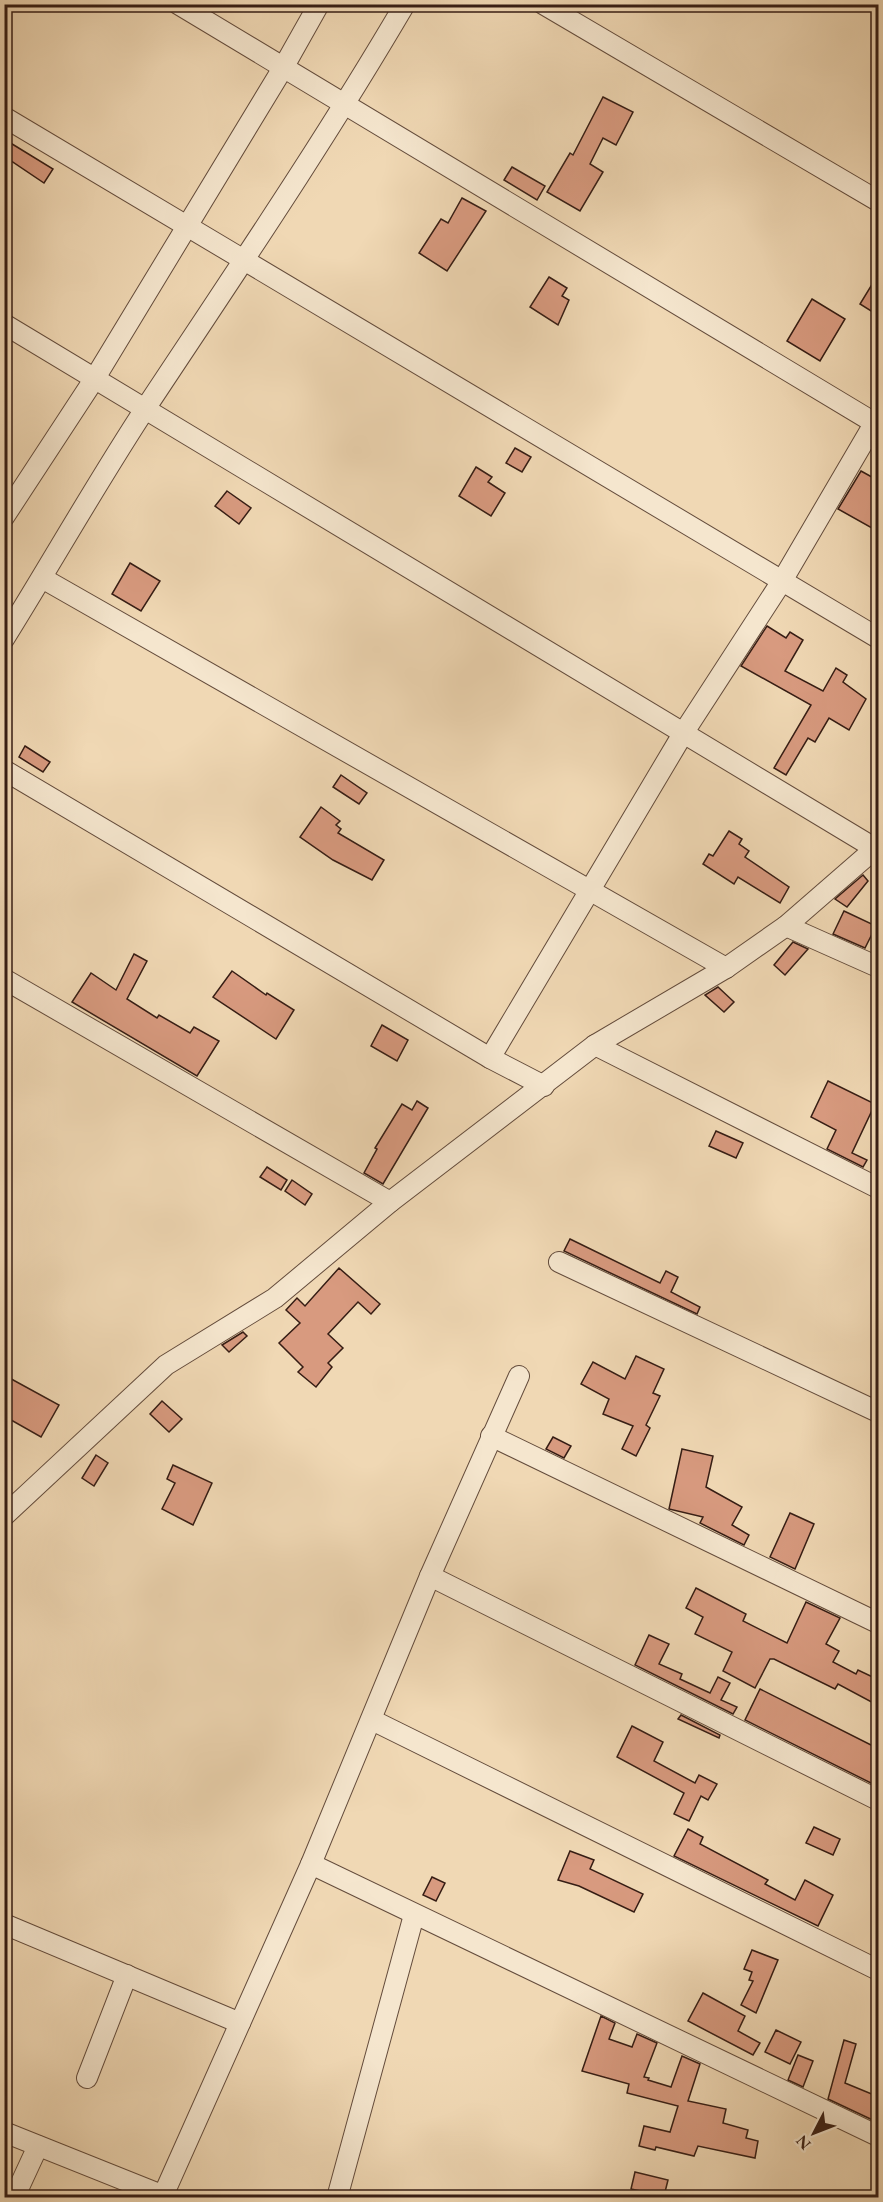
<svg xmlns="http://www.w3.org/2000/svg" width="883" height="2202" viewBox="0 0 883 2202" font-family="'EB Garamond',serif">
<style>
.building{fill:#d89a7f;stroke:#361d14;stroke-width:1.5}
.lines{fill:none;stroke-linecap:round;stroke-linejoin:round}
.street-casing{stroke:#644c3c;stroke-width:22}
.street{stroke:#f5e6ce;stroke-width:20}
</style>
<rect width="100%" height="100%" fill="#f0d8b4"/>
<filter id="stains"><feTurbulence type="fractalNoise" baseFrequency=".00333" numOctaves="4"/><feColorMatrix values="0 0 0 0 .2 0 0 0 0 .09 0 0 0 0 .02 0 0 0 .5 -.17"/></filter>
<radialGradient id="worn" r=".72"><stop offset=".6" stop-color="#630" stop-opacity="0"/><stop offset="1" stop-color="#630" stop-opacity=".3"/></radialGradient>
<g class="building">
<polygon points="603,97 633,112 616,145 603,138 590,164 603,172 580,211 547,192 570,153 573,155"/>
<polygon points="4,139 53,169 44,183 4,156"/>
<polygon points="512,167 545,186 537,200 504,180"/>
<polygon points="462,198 486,211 447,271 419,253 441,219 448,223"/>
<polygon points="879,273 879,316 860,304"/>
<polygon points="549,277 567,288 562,296 569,300 558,325 530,307"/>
<polygon points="812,299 845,319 820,361 787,341"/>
<polygon points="515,448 531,457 522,472 506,463"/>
<polygon points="476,467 492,477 488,482 505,493 491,516 459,496"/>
<polygon points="861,471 879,481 879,532 838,509"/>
<polygon points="227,491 251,508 239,524 215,506"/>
<polygon points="130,563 160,581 141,611 112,594"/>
<polygon points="767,626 786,638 790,632 803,640 785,671 823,691 836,668 847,675 843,682 866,699 849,730 829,718 815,742 808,738 786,775 774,768 811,705 741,666"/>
<polygon points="25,746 50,762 43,772 19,757"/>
<polygon points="341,775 367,793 359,804 333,787"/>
<polygon points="321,807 340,821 336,825 341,829 338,833 384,860 372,880 333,860 300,837"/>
<polygon points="729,831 742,839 739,844 749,851 745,857 789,887 780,903 738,877 734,884 703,864 709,854 713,856"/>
<polygon points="863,875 868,881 847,907 835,899"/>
<polygon points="844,911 876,926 865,948 833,934"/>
<polygon points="793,942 808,949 785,975 774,965"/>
<polygon points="134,954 147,961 127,999 157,1018 159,1015 190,1033 194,1027 219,1041 197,1076 72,1002 91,973 116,990"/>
<polygon points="232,971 266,995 267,993 294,1010 276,1039 213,997"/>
<polygon points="718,987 734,1002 724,1012 705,995"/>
<polygon points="382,1025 408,1040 397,1061 371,1046"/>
<polygon points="828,1081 875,1104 852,1153 867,1160 863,1167 827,1149 836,1130 811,1117"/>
<polygon points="417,1101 428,1108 383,1184 364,1173 377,1149 375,1148 402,1104 412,1110"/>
<polygon points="716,1131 743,1143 736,1158 709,1146"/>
<polygon points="267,1167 287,1180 281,1190 260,1177"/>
<polygon points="292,1180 312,1194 305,1205 285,1191"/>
<polygon points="570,1239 660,1283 666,1271 678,1277 671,1292 700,1307 697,1314 564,1251"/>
<polygon points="339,1268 380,1304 371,1314 358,1302 328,1334 343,1348 328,1363 332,1367 316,1387 298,1372 303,1367 279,1343 300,1323 286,1310 297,1298 305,1306"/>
<polygon points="243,1332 247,1336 229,1352 222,1345"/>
<polygon points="636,1356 664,1369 653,1393 660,1396 646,1425 650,1428 636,1456 622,1449 633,1426 603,1414 609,1399 581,1384 593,1362 625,1379"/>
<polygon points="4,1375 59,1405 41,1437 4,1416"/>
<polygon points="162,1401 182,1419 169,1432 150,1414"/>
<polygon points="553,1437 571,1446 564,1458 546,1449"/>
<polygon points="682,1449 713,1456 706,1487 742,1507 732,1525 749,1535 744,1545 700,1523 703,1517 669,1509"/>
<polygon points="96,1455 108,1463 94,1486 82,1478"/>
<polygon points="173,1465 212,1483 193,1525 162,1509 175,1483 167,1479"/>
<polygon points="790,1513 814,1524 795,1569 770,1557"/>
<polygon points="696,1588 746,1614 743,1621 787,1643 806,1602 840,1618 826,1644 839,1651 833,1662 856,1674 858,1670 879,1680 879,1706 838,1684 835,1689 774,1659 770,1659 755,1688 723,1671 732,1652 695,1634 703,1617 686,1608"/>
<polygon points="649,1635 669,1644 659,1664 682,1674 680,1679 710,1693 718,1677 730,1683 721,1700 737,1707 733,1714 635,1665"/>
<polygon points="760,1689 879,1749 879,1787 745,1720"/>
<polygon points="681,1715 720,1735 719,1738 678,1719"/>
<polygon points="632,1726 663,1742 654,1761 695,1783 699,1775 717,1784 708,1800 701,1796 689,1821 674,1814 684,1793 617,1757"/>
<polygon points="814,1827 840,1839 833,1855 806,1843"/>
<polygon points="688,1829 703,1837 700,1844 768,1880 765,1884 795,1900 805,1880 833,1895 818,1926 674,1856"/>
<polygon points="570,1851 594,1860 590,1869 643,1894 634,1912 579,1886 558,1880"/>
<polygon points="432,1877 445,1883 436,1901 423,1895"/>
<polygon points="752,1950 778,1960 756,2013 741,2005 753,1981 749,1980 752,1972 744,1969"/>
<polygon points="703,1993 745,2016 738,2031 760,2043 753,2055 688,2021"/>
<polygon points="601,2016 615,2023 609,2039 632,2047 637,2034 657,2043 644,2077 649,2078 648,2080 671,2087 682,2056 700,2064 688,2101 726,2109 723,2123 748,2130 746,2138 758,2141 755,2158 698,2146 694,2156 656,2147 655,2150 639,2146 644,2126 670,2132 678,2106 627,2093 629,2084 582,2071"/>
<polygon points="776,2030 801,2042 790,2064 765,2052"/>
<polygon points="844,2040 856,2044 845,2083 879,2097 879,2123 828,2099"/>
<polygon points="798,2055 813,2061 803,2087 788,2080"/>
<polygon points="635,2172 668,2180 664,2196 631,2189"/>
</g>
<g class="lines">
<g class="street-casing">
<g id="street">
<polyline points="178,4 878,425"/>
<polyline points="543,4 878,201"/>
<polyline points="4,117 878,638"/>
<polyline points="4,324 876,849"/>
<polyline points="4,517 95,378 283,68 319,4"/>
<polyline points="42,578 726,968"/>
<path d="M4,639C52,562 97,482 147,406C235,273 324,142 405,4"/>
<polyline points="4,770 490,1058 544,1086"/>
<polyline points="786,926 878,967"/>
<polyline points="4,979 390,1202"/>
<polyline points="595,1045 878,1188"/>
<polyline points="490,1058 684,732 782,581 878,417"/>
<polyline points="559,1262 878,1412"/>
<polyline points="491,1436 878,1623"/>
<polyline points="4,1516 166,1365 275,1298 390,1202 595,1045 726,968 786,926 878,846"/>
<polyline points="430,1576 878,1800"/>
<polyline points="372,1720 878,1970"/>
<polyline points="311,1864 878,2136"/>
<polyline points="4,1924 240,2023"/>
<polyline points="87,2078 127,1975"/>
<polyline points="4,2132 169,2198"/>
<polyline points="14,2198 38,2146"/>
<polyline points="162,2198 311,1864 430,1576 519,1376"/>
<polyline points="337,2198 414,1915"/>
</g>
</g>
<use href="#street" class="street"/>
</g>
<rect width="883" height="2202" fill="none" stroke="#f0d8b4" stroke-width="24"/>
<rect x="6" y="6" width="871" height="2190" fill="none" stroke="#361d14" stroke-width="3"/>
<rect x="12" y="12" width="859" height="2178" fill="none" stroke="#361d14" stroke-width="1.5"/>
<g transform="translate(814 2133) rotate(228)" stroke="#f5e6ce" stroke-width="4.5" paint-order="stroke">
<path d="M0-4.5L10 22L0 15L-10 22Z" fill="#361d14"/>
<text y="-9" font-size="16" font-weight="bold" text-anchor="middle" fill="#361d14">N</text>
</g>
<rect width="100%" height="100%" filter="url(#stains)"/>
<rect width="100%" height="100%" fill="url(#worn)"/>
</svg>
